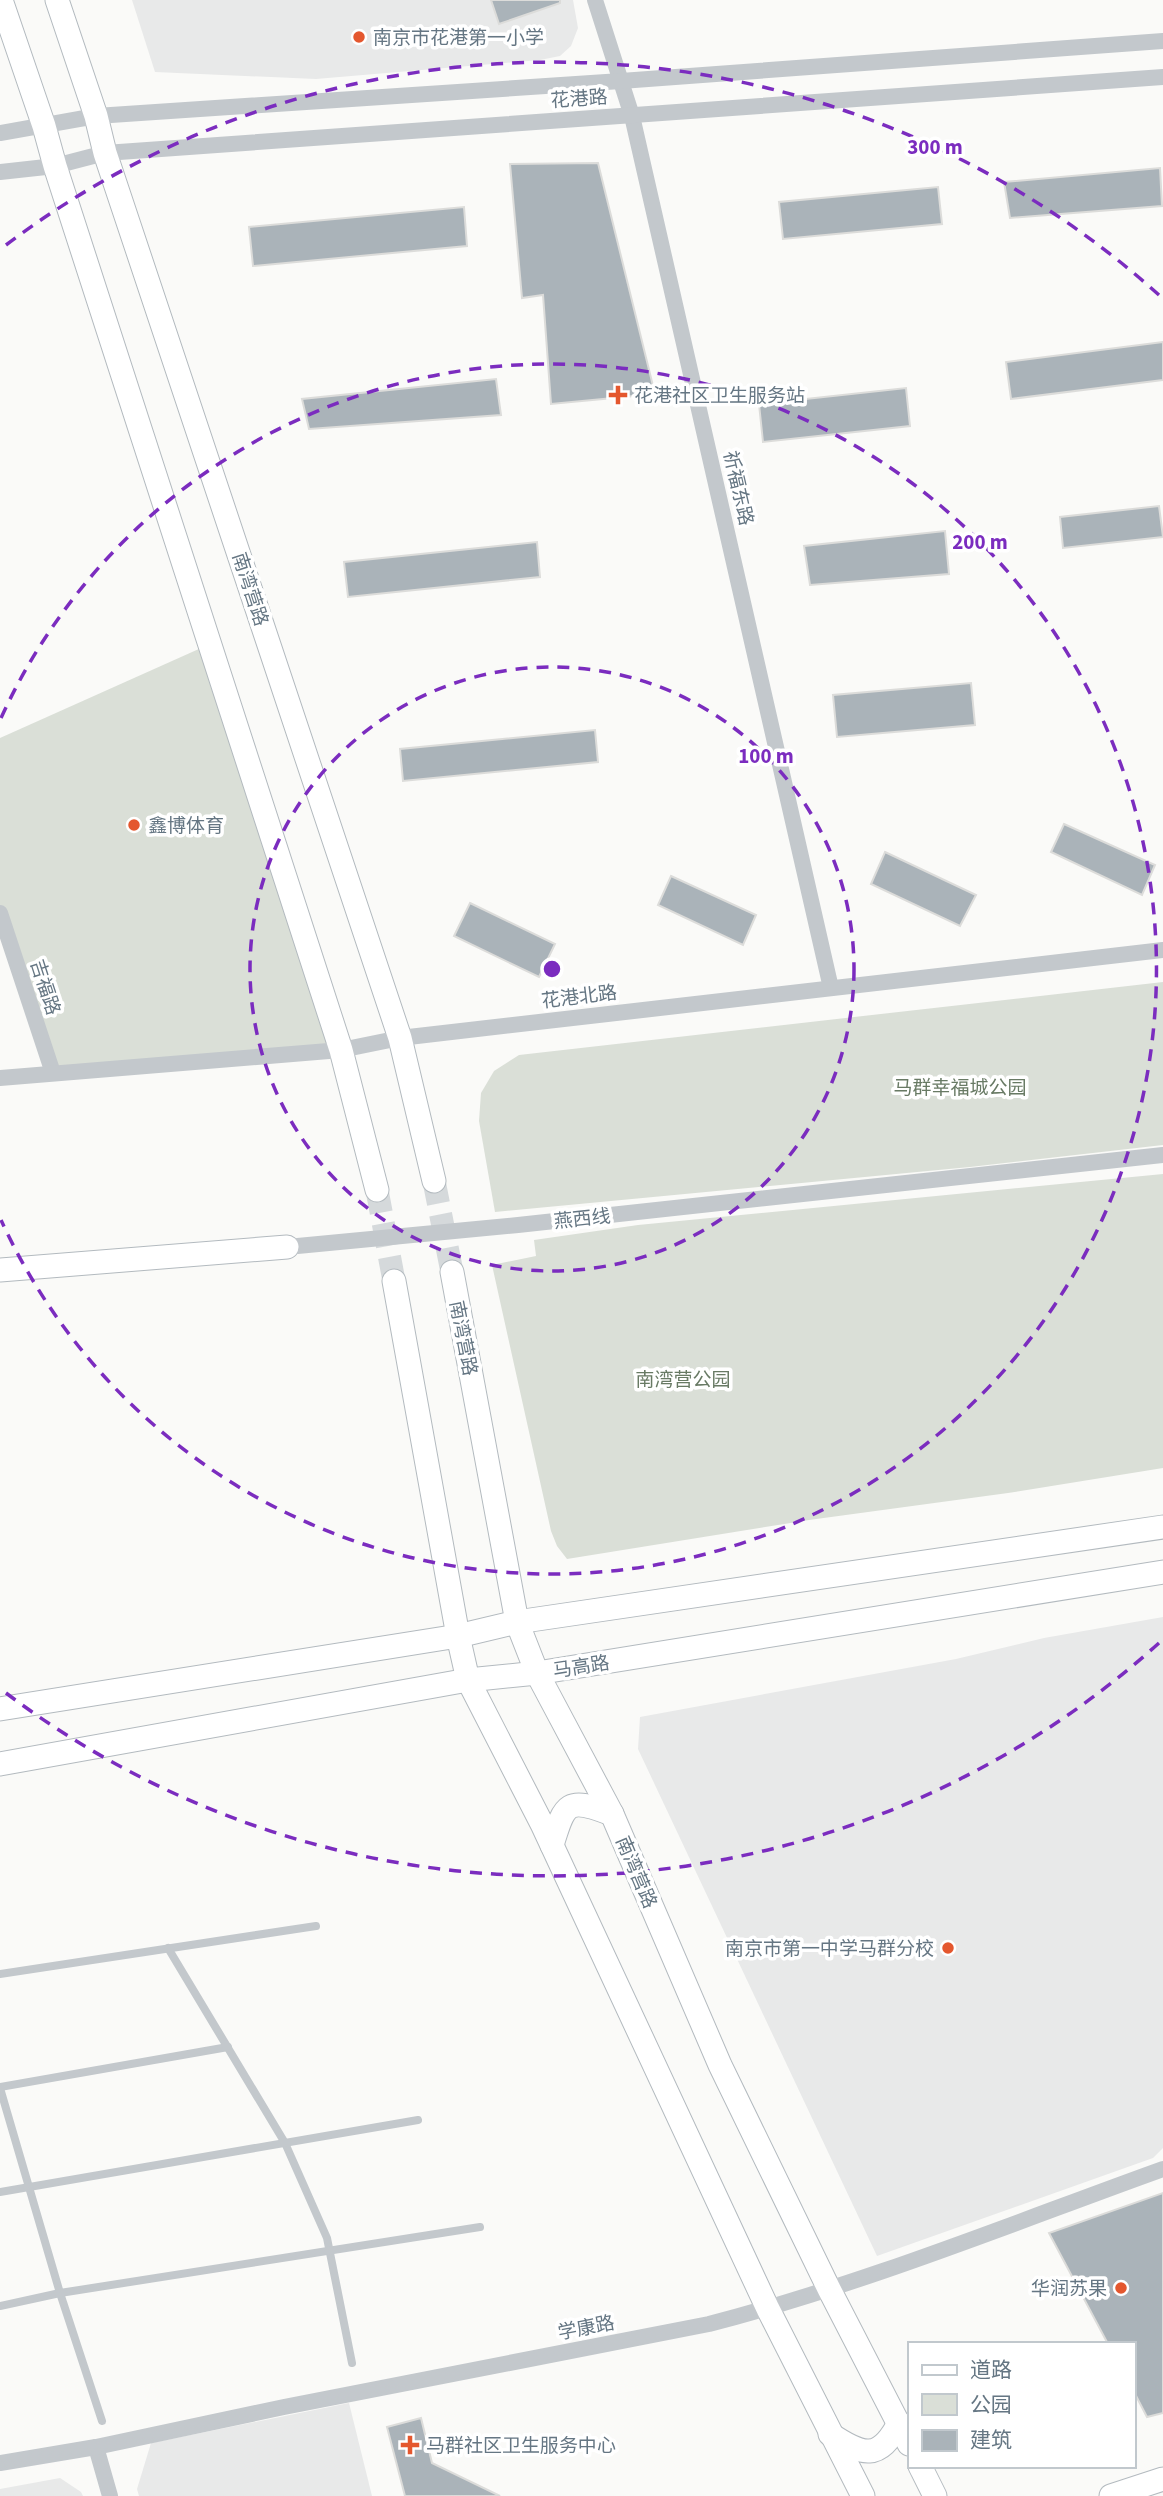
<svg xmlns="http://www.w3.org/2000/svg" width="1163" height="2496" viewBox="0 0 1163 2496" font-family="'Source Sans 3','Noto Sans SC',sans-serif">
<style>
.built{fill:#e8e9e9}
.green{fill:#dadfd7}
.building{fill:#aab3b9;stroke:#dcdcda;stroke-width:2}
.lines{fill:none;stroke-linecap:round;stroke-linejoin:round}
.secondary-tunnel{stroke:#d5d9db;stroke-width:23;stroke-dasharray:23 11;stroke-linecap:butt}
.secondary-casing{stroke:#b3babf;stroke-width:25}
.lane{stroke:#c3c8cc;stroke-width:8}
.street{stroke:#c3c8cc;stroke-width:16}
.secondary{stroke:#fff;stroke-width:23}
.ring{fill:none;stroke:#7b2cbf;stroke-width:3.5;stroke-dasharray:12 9}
.poi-dot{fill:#e4572e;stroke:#fff;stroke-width:2.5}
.labels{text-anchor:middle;stroke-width:7;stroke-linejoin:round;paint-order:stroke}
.poi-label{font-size:19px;fill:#657683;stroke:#fff;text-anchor:start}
.street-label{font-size:19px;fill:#657683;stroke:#fff}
.park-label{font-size:19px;fill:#687a64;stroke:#fff}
.centre{fill:#7b2cbf;stroke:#fff;stroke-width:3.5}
.ring-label{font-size:21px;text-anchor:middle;font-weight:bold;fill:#7b2cbf;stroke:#fff;stroke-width:7;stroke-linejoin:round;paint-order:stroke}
</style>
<rect width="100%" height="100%" fill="#fafaf8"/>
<g class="built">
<polygon points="132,0 573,0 578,28 571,46 560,56 540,60 316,79 155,72"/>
<polygon points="1163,1617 1163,2148 1153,2158 877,2256 638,1749 640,1717 956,1659 1044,1638"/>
<polygon points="349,2403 372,2496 139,2496 137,2489 151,2443"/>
<polygon points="60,2478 81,2492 83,2496 0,2496 0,2489"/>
</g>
<g class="green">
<polygon points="210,644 341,1050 53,1073 0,913 0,738"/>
<polygon points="1163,982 1163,1145 970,1167 495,1212 479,1121 481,1093 494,1071 519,1055"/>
<polygon points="1163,1174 1163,1468 1008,1493 809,1520 567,1559 557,1546 551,1531 492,1265 536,1256 534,1240 638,1225"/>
</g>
<g class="building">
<polygon points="491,0 560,0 560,3 499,24"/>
<polygon points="598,163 655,394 551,404 543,295 522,298 510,164"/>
<polygon points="1160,168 1162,206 1010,218 1004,182"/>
<polygon points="938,187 942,224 783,239 779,202"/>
<polygon points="464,207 467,246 253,266 249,227"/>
<polygon points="1163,342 1163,380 1011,399 1006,362"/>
<polygon points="496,379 501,415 309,429 302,399"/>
<polygon points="906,388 910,426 763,442 759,404"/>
<polygon points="1159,506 1163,537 1063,548 1060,517"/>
<polygon points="945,531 949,574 810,585 804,546"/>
<polygon points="537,542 540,577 348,597 344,562"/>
<polygon points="971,683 975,725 837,737 833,695"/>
<polygon points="595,730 598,762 403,781 400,749"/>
<polygon points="1064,824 1155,865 1142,895 1051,852"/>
<polygon points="885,852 976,895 960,926 871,884"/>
<polygon points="671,876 756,915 743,945 658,905"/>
<polygon points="470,903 555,944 539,977 454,936"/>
<polygon points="1163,2193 1163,2413 1147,2417 1133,2390 1133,2344 1108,2344 1049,2233"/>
<polygon points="421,2418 432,2463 500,2496 405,2496 387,2427"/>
</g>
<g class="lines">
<g class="secondary-tunnel">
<polyline points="434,1181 452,1272"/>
<polyline points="377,1190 394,1281"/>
</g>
<g class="secondary-casing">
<g id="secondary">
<polyline points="1,0 44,126 55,166 341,1050 377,1190"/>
<polyline points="57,0 96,116 105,153 400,1038 434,1181"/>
<polyline points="0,1270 287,1247"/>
<polyline points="452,1272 517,1622 537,1673 612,1814 720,2065 829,2289 909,2444"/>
<polyline points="394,1281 458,1636 468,1680 542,1824 768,2309 863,2496"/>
<polyline points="0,1709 458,1636 517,1622 1163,1527"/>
<polyline points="0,1764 468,1680 537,1673 1163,1572"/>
<path d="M552,1845C565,1802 567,1797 612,1814"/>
<path d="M830,2434C863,2456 879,2461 899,2423"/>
<polyline points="920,2466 935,2496"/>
<polyline points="1111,2496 1163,2479"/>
</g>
</g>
<g class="lane">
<polyline points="168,1948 285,2143 327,2238 352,2363"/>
<polyline points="0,1974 316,1926"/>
<polyline points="0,2087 228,2047"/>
<polyline points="0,2088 60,2293 102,2421"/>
<polyline points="0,2192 418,2120"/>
<polyline points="0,2306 60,2293 480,2227"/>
</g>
<g class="street">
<polyline points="595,0 632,116 831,988"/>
<polyline points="0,133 96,116 621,81 1163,41"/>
<polyline points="0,172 55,166 105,153 1163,77"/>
<polyline points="0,913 53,1073"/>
<polyline points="0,1078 341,1050 400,1038 1163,950"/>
<polyline points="287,1247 518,1225 1163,1155"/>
<polyline points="96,2447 110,2496"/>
<path d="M0,2463L96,2447L284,2407L709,2324C864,2284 1013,2223 1163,2169"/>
</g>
<use href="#secondary" class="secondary"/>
</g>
<g class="ring">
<circle cx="552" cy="969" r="302"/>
<path d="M1 718A605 605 0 1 1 1 1220"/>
<path d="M1159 1643A907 907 0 0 1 6 1693M6 245A907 907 0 0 1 1159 295"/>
</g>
<g class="poi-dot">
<circle cx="359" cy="37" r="7"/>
<path d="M614.5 384.5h7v7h7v7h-7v7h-7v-7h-7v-7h7z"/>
<circle cx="134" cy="825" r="7"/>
<circle cx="948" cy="1948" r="7"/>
<circle cx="1121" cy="2288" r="7"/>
<path d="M406.5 2434.5h7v7h7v7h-7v7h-7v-7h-7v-7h7z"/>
</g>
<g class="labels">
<g class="poi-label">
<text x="373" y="44">南京市花港第一小学</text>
<text x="634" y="402">花港社区卫生服务站</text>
<text x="148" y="832">鑫博体育</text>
<text x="934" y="1955" text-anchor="end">南京市第一中学马群分校</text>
<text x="1107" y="2295" text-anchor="end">华润苏果</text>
<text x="426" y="2452">马群社区卫生服务中心</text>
</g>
<g class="street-label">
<text transform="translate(579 98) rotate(-4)" y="7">花港路</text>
<text transform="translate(739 488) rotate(77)" y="7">祈福东路</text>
<text transform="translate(251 589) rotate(72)" y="7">南湾营路</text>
<text transform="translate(46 987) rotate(72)" y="7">吉福路</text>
<text transform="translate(579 996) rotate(-7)" y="7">花港北路</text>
<text transform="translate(582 1218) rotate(-6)" y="7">燕西线</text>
<text transform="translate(464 1338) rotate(79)" y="7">南湾营路</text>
<text transform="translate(581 1666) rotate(-9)" y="7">马高路</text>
<text transform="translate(637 1872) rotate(67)" y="7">南湾营路</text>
<text transform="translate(586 2327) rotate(-11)" y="7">学康路</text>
</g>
<g class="park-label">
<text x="960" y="1094">马群幸福城公园</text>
<text x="683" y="1386">南湾营公园</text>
</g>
</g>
<circle cx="552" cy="969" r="10" class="centre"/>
<g class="ring-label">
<text x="935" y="154">300 m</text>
<text x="980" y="549">200 m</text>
<text x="766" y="763">100 m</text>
</g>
<rect x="908" y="2342" width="228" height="126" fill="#ffffff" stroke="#c1c8cd" stroke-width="2"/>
<rect x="922" y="2365" width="35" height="10" fill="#ffffff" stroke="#c1c8cd" stroke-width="2"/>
<text x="970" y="2377" font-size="21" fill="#657683">道路</text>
<rect x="922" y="2394" width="35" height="21" fill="#dadfd7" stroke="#c1c8cd" stroke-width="2"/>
<text x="970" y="2412" font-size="21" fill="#657683">公园</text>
<rect x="922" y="2430" width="35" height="21" fill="#aab3b9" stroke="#c1c8cd" stroke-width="2"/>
<text x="970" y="2447" font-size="21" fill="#657683">建筑</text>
</svg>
